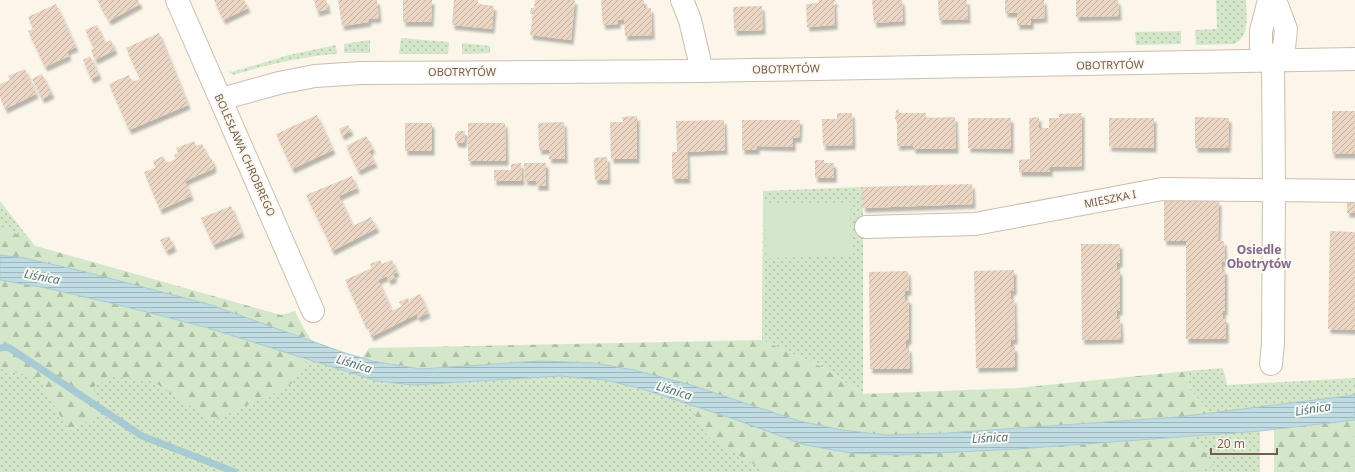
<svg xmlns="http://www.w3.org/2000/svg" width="1355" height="472" viewBox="0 0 1355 472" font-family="'Noto Sans',sans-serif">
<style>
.grass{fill:url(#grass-dots)}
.forest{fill:url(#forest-firs)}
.park{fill:#d4e7ca}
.water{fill:url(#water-rules);stroke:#a8cad3}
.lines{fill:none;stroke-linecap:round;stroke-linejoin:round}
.stream{stroke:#a8cad3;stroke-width:7}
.building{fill:url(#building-hatch);filter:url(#shadow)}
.minor-casing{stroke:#ccbeb1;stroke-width:24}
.minor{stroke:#fff;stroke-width:22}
.labels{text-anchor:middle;stroke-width:4;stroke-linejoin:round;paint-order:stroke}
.street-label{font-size:11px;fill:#735e50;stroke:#fdf9f1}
.neighbourhood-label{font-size:12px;font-weight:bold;fill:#83688e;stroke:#fdf9f1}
.water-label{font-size:12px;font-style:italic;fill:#4c7884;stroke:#fdf9f1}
</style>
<defs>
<pattern id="grass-dots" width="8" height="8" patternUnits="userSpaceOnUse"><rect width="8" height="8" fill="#d4e7ca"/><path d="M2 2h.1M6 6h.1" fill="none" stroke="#b0bea6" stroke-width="1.8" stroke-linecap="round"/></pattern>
<pattern id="forest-firs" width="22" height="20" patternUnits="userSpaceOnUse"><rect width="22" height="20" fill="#d4e7ca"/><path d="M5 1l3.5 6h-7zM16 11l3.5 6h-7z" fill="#b0bea6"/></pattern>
<pattern id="water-rules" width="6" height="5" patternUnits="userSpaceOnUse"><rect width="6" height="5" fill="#c0dce3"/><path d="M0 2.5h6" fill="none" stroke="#a0b6ba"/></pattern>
<pattern id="building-hatch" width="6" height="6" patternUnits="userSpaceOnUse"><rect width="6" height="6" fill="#ebd5c3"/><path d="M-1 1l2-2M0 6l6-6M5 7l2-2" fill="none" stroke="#c3b0a1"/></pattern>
<filter id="shadow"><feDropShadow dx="2.5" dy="4.5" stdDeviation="1" flood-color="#0004"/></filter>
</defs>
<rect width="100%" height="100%" fill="#fbf5ea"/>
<g class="grass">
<path d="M1216,0H1246C1246,14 1251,37 1234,44L1196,45L1195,30L1217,29Z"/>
<polygon points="1181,31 1181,44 1136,45 1135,32"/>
<polygon points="401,38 449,42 448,54 399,54"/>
<polygon points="370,40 370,53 344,53 344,44"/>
<polygon points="462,43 490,46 490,53 462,54"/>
<path d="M336,45L337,54C302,56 267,65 233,75L228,71L232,72L289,55Z"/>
<polygon points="861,187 863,208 863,394 824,368 762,340 763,191"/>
<polygon points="0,201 35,246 0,224"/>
<polygon points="0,280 46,288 205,327 377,381 413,385 560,376 605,380 898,455 1017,449 1260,431 1260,472 0,472"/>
<polygon points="1223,368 1227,385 1355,378 1355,395 1211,413 1190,390 1188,371"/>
</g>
<g class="forest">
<polygon points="0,224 36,246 281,315 295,311 303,327 312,341 211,305 82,271 24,258 0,255"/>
<path d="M0,280C30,284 60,291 90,298C163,315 235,337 308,359L296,379L285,389L211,420L151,380L113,377L94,386L96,417L69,431L38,378L2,369L0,371Z"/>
<polygon points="762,340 824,368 863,394 1017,388 1188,371 1190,390 1211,413 1178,417 947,433 887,435 842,430 799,421 691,385 634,370 594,363 540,361 420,369 362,358 369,348"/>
<polygon points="689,405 737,420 898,455 1017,449 1193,436 1214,465 1193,472 767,472 708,437"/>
<polygon points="1355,420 1355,472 1274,472 1274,429"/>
</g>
<polygon class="park" points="850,202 851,256 766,258 765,205"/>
<polygon class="water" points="0,255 24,258 82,271 211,305 345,353 373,361 420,369 540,361 594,363 634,370 691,385 799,421 842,430 887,435 947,433 1178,417 1355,395 1355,420 1260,431 1017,449 898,455 851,453 805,445 737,420 642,389 605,380 560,376 413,385 377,381 205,327 115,304 46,288 0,280"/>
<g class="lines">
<polyline class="stream" points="0,348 8,347 142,436 235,472"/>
</g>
<g class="building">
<polygon points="97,0 138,0 140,4 109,21"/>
<polygon points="214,0 244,0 248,8 223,20"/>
<polygon points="314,0 326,0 328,9 317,12"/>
<polygon points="338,0 377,0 379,18 368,19 369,22 342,26"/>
<polygon points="403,0 432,0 431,22 403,22"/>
<polygon points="454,0 478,0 478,4 494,6 492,29 452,25"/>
<polygon points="535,0 575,0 571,40 530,35 533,14 530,14 531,8 534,8"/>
<polygon points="601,0 644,0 644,8 651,8 652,35 625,36 624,20 618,20 618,24 603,25"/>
<polygon points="819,0 835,0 836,2 834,2 835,25 807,27 806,4 819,3"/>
<polygon points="872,0 902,0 903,21 874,23"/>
<polygon points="938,0 967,0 968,19 939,20"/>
<polygon points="1005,0 1044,0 1045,18 1031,19 1031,25 1017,25 1017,13 1005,13"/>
<polygon points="1076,0 1118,0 1119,16 1076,17"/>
<polygon points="56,4 76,47 67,51 69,56 45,67 28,31 33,29 28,17"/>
<polygon points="762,6 763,30 734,31 733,7"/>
<polygon points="97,25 105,43 111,40 115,50 95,60 91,50 94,48 85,30"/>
<polygon points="159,33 188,105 129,130 109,84 129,75 132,82 140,79 126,48"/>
<polygon points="90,56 99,75 91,79 83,60"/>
<polygon points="25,69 36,94 5,109 0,97 0,84 10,80 8,76"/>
<polygon points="42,74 52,94 42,99 32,79"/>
<polygon points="898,109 899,113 926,113 926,118 955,117 956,149 913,149 913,145 897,146 897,123 895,118 896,111"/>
<rect x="1332" y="111" width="23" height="43"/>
<polygon points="837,113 852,113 853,145 823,146 822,119 837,119"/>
<polygon points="1082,113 1082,166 1050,167 1050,172 1019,172 1019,160 1030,159 1029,118 1039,117 1039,128 1049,128 1049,118 1059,118 1059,114"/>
<polygon points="317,115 333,150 292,169 276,134"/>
<polygon points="637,116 637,159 611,159 610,122 623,122 622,117"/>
<polygon points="1195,117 1229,118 1228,148 1195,148"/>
<polygon points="968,118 1011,118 1011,149 968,148"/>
<polygon points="1109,118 1154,118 1154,148 1109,147"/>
<polygon points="724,120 725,150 687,152 688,179 672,179 672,152 677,152 676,121"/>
<polygon points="742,120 800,120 799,138 793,138 793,147 757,146 757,150 742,150"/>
<polygon points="564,122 565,159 549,159 549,150 539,150 538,123"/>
<rect x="405" y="123" width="27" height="28"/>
<polygon points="468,123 505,123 506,161 468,161"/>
<polygon points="348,125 351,131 342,136 339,129"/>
<polygon points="458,131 465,131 464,143 457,143 455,140 455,134"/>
<polygon points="366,136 373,149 369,151 375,163 358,171 346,146"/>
<polygon points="194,141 196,146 202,144 208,157 211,158 214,165 213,169 185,181 191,196 160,210 144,172 155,168 153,161 163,156 166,163 176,159 174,155 178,153 176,148"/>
<polygon points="607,157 608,180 595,180 594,158"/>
<polygon points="815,160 824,160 824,163 834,163 834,178 815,178"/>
<polygon points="521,163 522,181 494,181 494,170 511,170 511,164"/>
<polygon points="524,163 546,163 546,186 536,186 536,181 525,181"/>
<polygon points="352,176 357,188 339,196 353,226 371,217 377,228 332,251 327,238 306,195"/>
<polygon points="972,184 973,204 863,208 861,187"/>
<rect x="1347" y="197" width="8" height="16"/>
<polygon points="1164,201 1219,201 1218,241 1224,241 1225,262 1221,262 1222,270 1225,270 1225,311 1223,311 1223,319 1226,319 1226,339 1186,339 1186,241 1164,241"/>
<polygon points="231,206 242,233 213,245 201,218"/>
<polygon points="1330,231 1355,232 1355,330 1328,329"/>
<polygon points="169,236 174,247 166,251 160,240"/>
<polygon points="1081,244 1120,244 1120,263 1117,263 1117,270 1120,271 1120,311 1117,311 1117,319 1120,319 1121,339 1082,340"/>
<polygon points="380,260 382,264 392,260 397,272 393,274 395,278 388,281 387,276 378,280 392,311 402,306 399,302 408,298 410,303 410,299 420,294 428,313 418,318 417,314 371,337 367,324 365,325 345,280 372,268 370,264"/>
<polygon points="1014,270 1014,291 1011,291 1011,299 1014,299 1015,340 1011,340 1011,347 1015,347 1015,367 976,368 974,271"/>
<polygon points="908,271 909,291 905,291 905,299 909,299 909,340 906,340 906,348 909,348 910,369 870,369 869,272"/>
</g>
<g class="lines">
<g class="minor-casing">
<g id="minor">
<polyline points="177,0 313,311"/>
<polyline points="682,0 690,20 702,71"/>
<polyline points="1269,0 1261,31 1261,47 1273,61"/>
<polyline points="1273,61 1284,48 1286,29 1275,0"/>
<polyline points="221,99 279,83 315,76 361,73 702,71 1355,59"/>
<polyline points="866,227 975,224 1162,189 1355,191"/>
<polyline points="1271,364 1273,343 1274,191 1273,61"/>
</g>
</g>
<use href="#minor" class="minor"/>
</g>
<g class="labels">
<g class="street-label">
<text transform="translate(1110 65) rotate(-1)" y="4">OBOTRYTÓW</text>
<text transform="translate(786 69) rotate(-1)" y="4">OBOTRYTÓW</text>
<text x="462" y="76">OBOTRYTÓW</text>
<text transform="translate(245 155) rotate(66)" y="4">BOLESŁAWA CHROBREGO</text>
<text transform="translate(1110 199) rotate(-11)" y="4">MIESZKA I</text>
</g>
<g class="neighbourhood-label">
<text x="1259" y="254">Osiedle<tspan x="1259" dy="14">Obotrytów</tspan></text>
</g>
<g class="water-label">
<text transform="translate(42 277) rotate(11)" y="4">Liśnica</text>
<text transform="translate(354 364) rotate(17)" y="4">Liśnica</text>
<text transform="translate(674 391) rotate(17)" y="4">Liśnica</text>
<text transform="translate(1313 409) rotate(-9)" y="4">Liśnica</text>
<text transform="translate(990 438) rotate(-3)" y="4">Liśnica</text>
</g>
</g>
<path d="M1211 448v6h66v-6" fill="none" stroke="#735e50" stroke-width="2"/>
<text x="1217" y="448" font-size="12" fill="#735e50" stroke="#fdf9f1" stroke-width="3" paint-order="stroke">20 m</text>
</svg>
